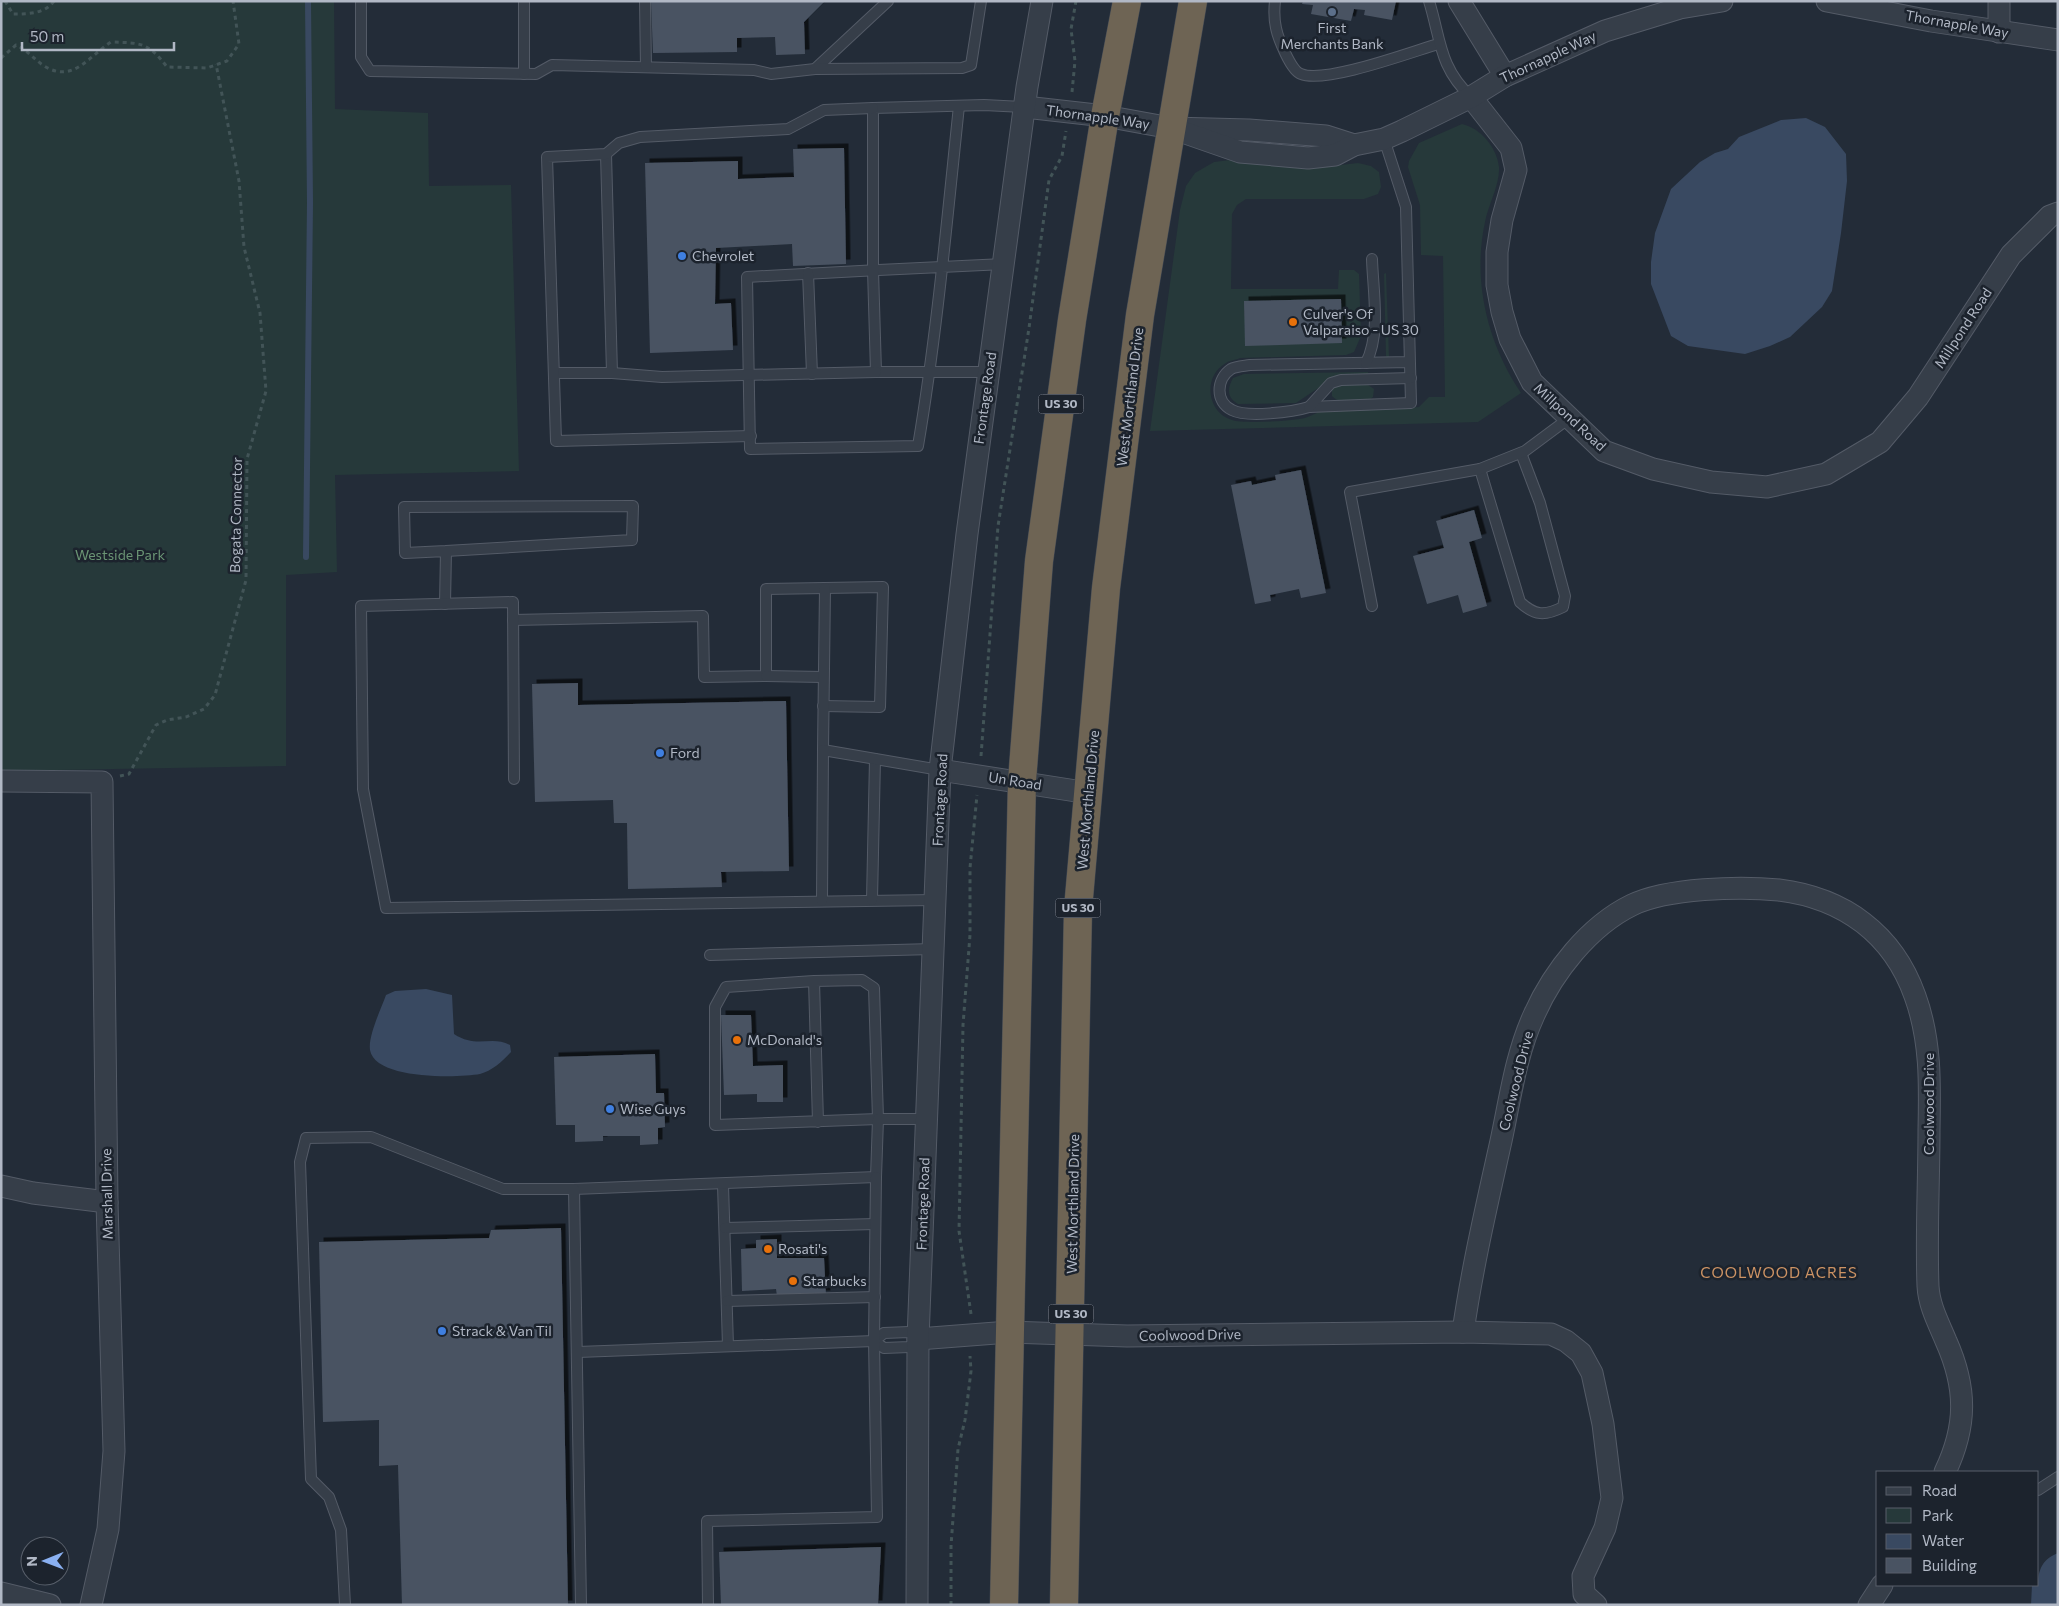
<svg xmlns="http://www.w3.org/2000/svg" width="2059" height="1606" viewBox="0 0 2059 1606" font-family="Commissioner,sans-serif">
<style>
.green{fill:#26393a}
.water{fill:#394961}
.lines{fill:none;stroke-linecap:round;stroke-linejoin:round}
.stream{stroke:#394961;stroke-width:6}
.building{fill:#495362;filter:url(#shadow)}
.lane-casing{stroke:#545b67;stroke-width:12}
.street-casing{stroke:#545b67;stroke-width:23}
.highway-casing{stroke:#414853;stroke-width:29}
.path{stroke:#425457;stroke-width:3;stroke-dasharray:4 4;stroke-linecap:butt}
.lane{stroke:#363e49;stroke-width:10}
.street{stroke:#363e49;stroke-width:21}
.highway{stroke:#6e6454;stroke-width:28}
.service-dot{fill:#5c6f8a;stroke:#1c232d;stroke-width:2}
.shop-dot{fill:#3f7fe0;stroke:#1c232d;stroke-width:2}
.food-dot{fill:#e8710a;stroke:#1c232d;stroke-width:2}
.labels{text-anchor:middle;stroke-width:5;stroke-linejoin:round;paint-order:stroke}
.shield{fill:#1c232d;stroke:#848b97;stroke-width:1}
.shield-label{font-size:12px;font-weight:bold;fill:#b1b8c5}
.street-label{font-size:14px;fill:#b1b8c5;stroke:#1c232d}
.poi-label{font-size:14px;fill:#b1b8c5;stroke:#1c232d;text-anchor:start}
.park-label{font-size:14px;fill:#6a9474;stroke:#1c232d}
.neighbourhood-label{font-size:15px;letter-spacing:1px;fill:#cd9364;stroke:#1c232d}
</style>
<defs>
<filter id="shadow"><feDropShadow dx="4.5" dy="-4.5" stdDeviation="0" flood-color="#0009"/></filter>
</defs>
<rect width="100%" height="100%" fill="#232c38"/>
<g class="green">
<polygon points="1,1 334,1 335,109 428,113 429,186 511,185 519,471 335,475 337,572 286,575 286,766 1,771"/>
<path d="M1462,124C1480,128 1497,147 1499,167C1500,185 1488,205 1485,222C1472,282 1488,344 1521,393L1478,422L1150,431L1180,210L1186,186L1195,173L1214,162L1230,160L1265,164L1333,166L1358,163L1371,166L1379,172L1381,187L1378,194L1364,199H1246L1237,205L1232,214L1231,289H1338L1339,270H1354L1359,274L1361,336L1354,352L1346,355L1240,358C1236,360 1230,360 1226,363C1202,376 1207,413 1232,420C1243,424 1294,421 1305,418C1311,416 1317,412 1323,411C1354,406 1387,411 1419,407L1429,397H1445L1443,256L1421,255L1420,205L1408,167L1409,161L1419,143Z"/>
<polygon points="1386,273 1389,357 1401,357 1387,359 1386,356 1384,274"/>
<path d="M1368,372L1369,375L1336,376L1296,403L1238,404C1227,398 1227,389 1233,378L1244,374Z"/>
<path d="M1365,383L1374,389L1373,397C1365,405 1339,405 1332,396V389L1336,384Z"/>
</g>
<g class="water">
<polygon points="1806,118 1825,127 1846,154 1847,181 1841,233 1832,291 1822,307 1790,337 1770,346 1745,354 1688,346 1671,336 1651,284 1651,262 1655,233 1671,189 1700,162 1715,153 1728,149 1739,137 1781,120"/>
<path d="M426,989L452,995L454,1034C477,1049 491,1035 510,1045L511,1052C503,1061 492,1071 480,1074C458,1078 375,1080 370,1050C368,1036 381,1009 386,995L395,991Z"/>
<path d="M2058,1553V1605H2031L2032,1585H2038C2038,1569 2043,1559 2058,1553Z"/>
</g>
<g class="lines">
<polyline class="stream" points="306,557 310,203 308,1"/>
</g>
<g class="building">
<polygon points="651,1 825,1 804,22 805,54 776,55 775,37 737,38 737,52 653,53"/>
<polygon points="1303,1 1396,1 1392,20 1364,15 1365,10 1354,9 1351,21 1311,14 1313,5 1302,4"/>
<polygon points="844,148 846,264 793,266 792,244 716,248 715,304 731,303 733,350 650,353 645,163 738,161 738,179 794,177 793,149"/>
<polygon points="1341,299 1342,343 1245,346 1244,301"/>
<polygon points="1301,470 1326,593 1301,598 1299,589 1270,595 1271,601 1255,604 1231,485 1251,481 1252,485 1276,480 1275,475"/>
<polygon points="1474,510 1482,538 1469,542 1487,606 1463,613 1458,595 1427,604 1413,556 1444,548 1436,521"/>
<polygon points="578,683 578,705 786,701 789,871 721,872 722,887 628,889 627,823 614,823 613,800 535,802 532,684"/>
<polygon points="721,1015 751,1015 753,1066 783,1065 783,1102 757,1102 757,1094 724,1095"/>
<polygon points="655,1054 656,1093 664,1093 665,1127 658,1128 658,1144 640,1145 640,1136 603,1136 603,1141 575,1142 575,1125 556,1125 554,1057"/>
<polygon points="561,1228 568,1605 402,1605 398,1465 379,1466 379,1420 323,1422 319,1242 489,1238 491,1230"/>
<polygon points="777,1239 777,1258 824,1258 826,1295 777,1296 776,1289 742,1291 741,1249 756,1248 756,1240"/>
<polygon points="881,1547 878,1605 721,1605 719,1552"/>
</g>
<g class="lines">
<g class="lane-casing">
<g id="lane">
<polyline points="361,1 361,57 370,71 536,74 552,65 754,70 771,74 815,69 888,1"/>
<polyline points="524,1 524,74"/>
<polyline points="645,1 646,67"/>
<path d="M1275,1C1274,10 1274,19 1276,28C1278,38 1291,71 1301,74C1325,84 1411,52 1438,44"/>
<path d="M1429,1C1441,40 1439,67 1471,97"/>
<polyline points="815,69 962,68 971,65 981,1"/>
<path d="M959,106C947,220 937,333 918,446L750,449L747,277C833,272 918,268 1004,264"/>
<path d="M1384,139L1406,207L1411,403L1309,407C1293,412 1247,418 1232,410C1215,402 1216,379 1231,369C1236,366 1244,366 1250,365L1410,362"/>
<polyline points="606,154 612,373"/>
<polyline points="808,273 812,374"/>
<path d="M1366,363C1381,333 1373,292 1372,259"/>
<polyline points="989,372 876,372 873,270 873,108 984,105 1025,107"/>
<polyline points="554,373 612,373 662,377 876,372"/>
<polyline points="1309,407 1331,383 1341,380 1411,378"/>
<polyline points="751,436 556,441 547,157 606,154 619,143 640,137 788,129 824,110 873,108"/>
<path d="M1480,469L1520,602C1535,616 1545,616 1563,607L1565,596L1540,503L1521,453"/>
<polyline points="445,604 446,551 405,553 404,507 633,506 632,540 446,551"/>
<polyline points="1372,606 1350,492 1480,469 1525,451 1568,419"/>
<polyline points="513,620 703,616 704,677 766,676 766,589 883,587 880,707 823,706"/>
<polyline points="766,676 823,677"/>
<polyline points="823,750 825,588"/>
<polyline points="514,779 513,602 361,606 363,789 386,908 935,900"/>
<polyline points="872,900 875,759"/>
<polyline points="822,901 823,750 940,770"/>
<polyline points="710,955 933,949"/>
<polyline points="814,981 726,987 715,1007 715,1125 878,1119 874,988 862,980 814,981 818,1122"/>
<polyline points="723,1185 728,1346"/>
<polyline points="574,1189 876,1177 878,1119 925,1119"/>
<polyline points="725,1228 875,1224"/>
<polyline points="727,1301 875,1297"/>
<polyline points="578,1352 874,1341 884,1333 909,1332 918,1339 909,1347 884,1348 874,1341"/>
<polyline points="2038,1490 2058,1477"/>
<polyline points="345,1605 341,1530 329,1497 311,1479 300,1162 306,1138 371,1137 503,1189 574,1189 581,1605"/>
<polyline points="708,1605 707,1521 877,1517 874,1341 876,1177"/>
</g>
</g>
<g class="street-casing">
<g id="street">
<polyline points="1459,1 1505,76"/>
<polyline points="1827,1 1931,21 2058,40"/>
<polyline points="1999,32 1999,1"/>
<polyline points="1471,97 1511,148 1516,170 1502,220 1497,252 1497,285 1502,312 1510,339 1532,382 1604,451 1653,469 1711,482 1767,487 1826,474 1880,442 1918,397 2011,255 2050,216 2058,213"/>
<polyline points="1025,107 1105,116 1171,128 1249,130 1326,136 1354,145"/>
<polyline points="1171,128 1240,152 1308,158 1335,155 1354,145 1384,139 1402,131 1471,97 1505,76 1605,31 1680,8 1722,1"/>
<polyline points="940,770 1089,793"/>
<polyline points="1,781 102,782 107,1202 114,1451 108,1529 91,1605"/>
<polyline points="1,1186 33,1193 107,1202"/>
<path d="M1463,1332C1472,1268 1487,1204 1501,1141C1510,1099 1516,1054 1534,1015C1553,972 1589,926 1632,905C1667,888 1740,886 1779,890C1844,898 1893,934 1915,996C1931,1040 1930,1084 1929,1130C1929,1182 1926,1234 1928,1286C1929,1306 1939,1324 1946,1341C1967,1388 1967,1426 1945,1472"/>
<polyline points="918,1339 1009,1332 1127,1336 1463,1332 1551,1334 1566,1341 1581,1353 1592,1373 1603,1424 1612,1498 1605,1528 1583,1576 1584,1594 1596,1605"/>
<polyline points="1,1593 50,1605"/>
<polyline points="917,1605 918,1339 940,770 967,534 1027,87 1042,1"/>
<polyline points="1869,1605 1882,1585"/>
</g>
</g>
<g class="highway-casing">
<g id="highway">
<polyline points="1004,1605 1022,781 1039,561 1072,320 1105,116 1127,1"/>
<polyline points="1064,1605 1078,909 1106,588 1140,315 1193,1"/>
</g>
</g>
<g class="path">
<path d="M5,1L13,14C28,14 45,14 54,1"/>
<path d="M1,58L16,45C27,50 34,59 44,66C73,84 89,56 111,42C141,43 148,42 167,67L207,68L227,61L239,44L233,1"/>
<polyline points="1072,92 1075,61 1071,29 1076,1"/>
<polyline points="981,756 998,526 1029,328 1049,180 1062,156 1066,131"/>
<polyline points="120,776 129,774 156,725 167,720 186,717 204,709 215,695 246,580 247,459 266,391 260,313 244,247 239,181 216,64"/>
<polyline points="971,1314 959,1231 963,1025 970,935 970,868 977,795"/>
<polyline points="951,1605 951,1546 958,1449 965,1420 971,1371 970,1356"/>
</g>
<use href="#lane" class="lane"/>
<use href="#street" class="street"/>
<use href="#highway" class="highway"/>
</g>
<circle class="service-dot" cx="1332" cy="12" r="5"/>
<g class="shop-dot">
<circle cx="682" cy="256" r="5"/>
<circle cx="660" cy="753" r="5"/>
<circle cx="610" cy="1109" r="5"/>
<circle cx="442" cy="1331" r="5"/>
</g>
<g class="food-dot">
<circle cx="1293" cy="322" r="5"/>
<circle cx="737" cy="1040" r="5"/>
<circle cx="768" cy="1249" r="5"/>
<circle cx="793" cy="1281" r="5"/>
</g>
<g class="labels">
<g class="shield">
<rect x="1038.5" y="394.5" width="45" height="19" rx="4"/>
<rect x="1055.5" y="898.5" width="45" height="19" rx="4"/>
<rect x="1048.5" y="1304.5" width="45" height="19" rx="4"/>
</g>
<g class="shield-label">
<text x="1061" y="408">US 30</text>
<text x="1078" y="912">US 30</text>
<text x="1071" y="1318">US 30</text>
</g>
<g class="street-label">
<text transform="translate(1957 24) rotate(10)" y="5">Thornapple Way</text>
<text transform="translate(1548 57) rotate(-25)" y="5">Thornapple Way</text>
<text transform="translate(1098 117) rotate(8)" y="5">Thornapple Way</text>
<text transform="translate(1963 328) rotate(-57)" y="5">Millpond Road</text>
<text transform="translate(1130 397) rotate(-83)" y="5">West Morthland Drive</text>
<text transform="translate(985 398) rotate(-82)" y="5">Frontage Road</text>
<text transform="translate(1570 417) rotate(43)" y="5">Millpond Road</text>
<text transform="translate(236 515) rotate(-89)" y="5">Bogata Connector</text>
<text transform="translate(1015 781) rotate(9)" y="5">Un Road</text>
<text transform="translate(940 800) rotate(-87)" y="5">Frontage Road</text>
<text transform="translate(1088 800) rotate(-85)" y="5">West Morthland Drive</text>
<text transform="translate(1516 1081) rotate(-76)" y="5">Coolwood Drive</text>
<text transform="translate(1929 1104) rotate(-90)" y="5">Coolwood Drive</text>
<text transform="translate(107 1194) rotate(-91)" y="5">Marshall Drive</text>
<text transform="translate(923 1204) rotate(-88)" y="5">Frontage Road</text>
<text transform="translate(1073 1204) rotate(-89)" y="5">West Morthland Drive</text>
<text transform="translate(1190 1335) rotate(-1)" y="5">Coolwood Drive</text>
</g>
<g class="poi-label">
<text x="1332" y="33" text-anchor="middle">First<tspan x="1332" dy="16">Merchants Bank</tspan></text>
<text x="692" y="261">Chevrolet</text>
<text x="1303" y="319">Culver's Of<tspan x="1303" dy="16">Valparaiso - US 30</tspan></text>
<text x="670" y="758">Ford</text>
<text x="747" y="1045">McDonald's</text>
<text x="620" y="1114">Wise Guys</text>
<text x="778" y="1254">Rosati's</text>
<text x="803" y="1286">Starbucks</text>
<text x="452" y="1336">Strack &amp; Van Til</text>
</g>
<g class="park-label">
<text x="120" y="560">Westside Park</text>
</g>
<g class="neighbourhood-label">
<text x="1779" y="1278">COOLWOOD ACRES</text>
</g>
</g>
<rect width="2059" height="1606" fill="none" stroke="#b1b8c5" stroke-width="5"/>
<rect x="1876" y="1471" width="162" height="115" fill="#1c232d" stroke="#585f6a"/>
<rect x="1886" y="1487" width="25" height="8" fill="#363e49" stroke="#585f6a"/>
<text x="1922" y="1496" font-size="15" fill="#b1b8c5">Road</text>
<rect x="1886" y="1508" width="25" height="15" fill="#26393a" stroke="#585f6a"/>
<text x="1922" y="1521" font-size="15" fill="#b1b8c5">Park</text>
<rect x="1886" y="1534" width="25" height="15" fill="#394961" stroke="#585f6a"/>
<text x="1922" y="1546" font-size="15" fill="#b1b8c5">Water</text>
<rect x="1886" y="1558" width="25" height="15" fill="#495362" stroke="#585f6a"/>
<text x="1922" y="1571" font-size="15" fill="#b1b8c5">Building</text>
<g transform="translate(45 1561) rotate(269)"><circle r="24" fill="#1c232d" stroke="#585f6a"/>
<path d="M0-4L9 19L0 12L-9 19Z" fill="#8ab0f1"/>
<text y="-8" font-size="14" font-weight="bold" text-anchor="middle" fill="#b1b8c5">N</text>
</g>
<path d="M22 42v8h152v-8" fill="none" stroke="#b1b8c5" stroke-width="2.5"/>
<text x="30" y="42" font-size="15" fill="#b1b8c5" stroke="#1c232d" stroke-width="4" paint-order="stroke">50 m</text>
</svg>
